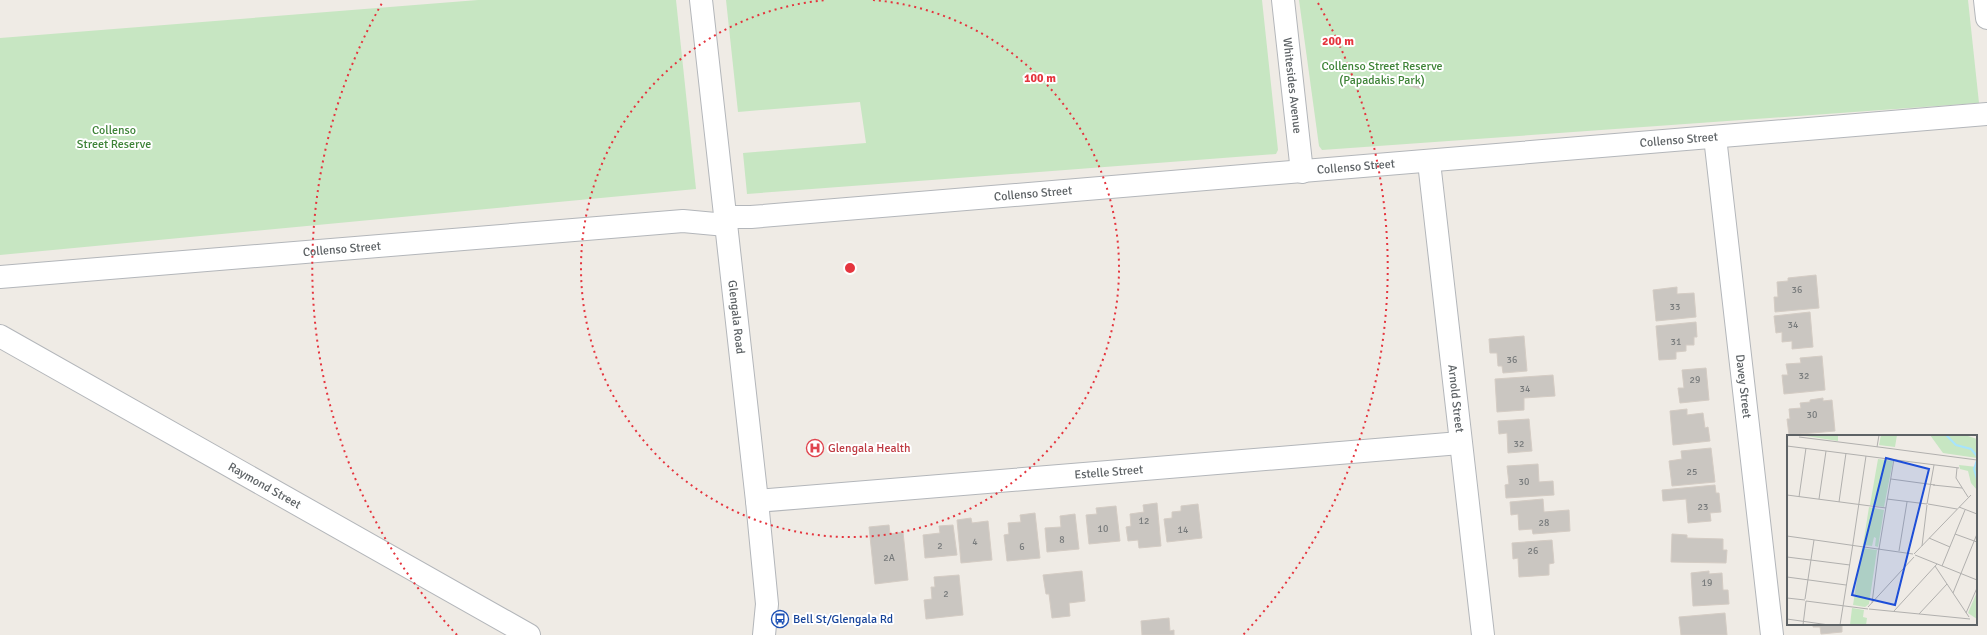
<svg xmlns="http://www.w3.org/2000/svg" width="1987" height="635" viewBox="0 0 1987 635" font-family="Signika,sans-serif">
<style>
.green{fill:#c7e6c2}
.building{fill:#cac6c1;stroke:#d4ccc4}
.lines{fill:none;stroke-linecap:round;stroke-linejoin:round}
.minor-casing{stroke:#b3b6ba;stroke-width:24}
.minor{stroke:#fff;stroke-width:22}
.ring{fill:none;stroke:#e5353e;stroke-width:2;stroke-dasharray:2 4}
.labels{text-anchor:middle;stroke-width:4;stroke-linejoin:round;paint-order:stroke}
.number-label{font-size:10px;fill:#787b7c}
.park-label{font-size:12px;fill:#3d8337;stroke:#fff}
.street-label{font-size:12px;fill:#5d6265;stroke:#fff}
.health-label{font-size:12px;fill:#be3a42;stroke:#fff;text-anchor:start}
.transit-label{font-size:12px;fill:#164399;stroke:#fff;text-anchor:start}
.inset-river{fill:none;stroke:#a7e3fd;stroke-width:2}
.inset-road{fill:none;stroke:#b1b0ae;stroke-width:1}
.view{fill:#1d4ed8;fill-opacity:0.15;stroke:#1d4ed8;stroke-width:2}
.inset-edge{fill:none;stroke:#5d6265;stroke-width:2}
.centre{fill:#e5353e;stroke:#fff;stroke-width:2}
.ring-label{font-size:12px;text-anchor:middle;font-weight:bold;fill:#e5353e;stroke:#fff;stroke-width:4;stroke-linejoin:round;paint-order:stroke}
</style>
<rect width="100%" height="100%" fill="#efebe5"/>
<g class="green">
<polygon points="478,0 676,0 696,189 0,255 0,38"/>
<polygon points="726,0 1262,0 1278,150 1276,154 747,194 743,153 866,143 860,102 738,112"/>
<polygon points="1299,0 1968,0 1979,103 1322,150 1319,146"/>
</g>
<g class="building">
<polygon points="1413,76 1423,79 1420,89 1410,86"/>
<polygon points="1816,275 1819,308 1775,312 1774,297 1778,297 1777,282 1788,281 1788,278"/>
<polygon points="1677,287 1677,294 1694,293 1696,317 1656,321 1653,290"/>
<polygon points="1810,312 1813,347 1792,349 1792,341 1782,342 1782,332 1776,333 1774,316"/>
<polygon points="1696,322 1697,337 1694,337 1694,345 1686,345 1686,351 1676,352 1676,359 1659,360 1656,326"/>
<polygon points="1524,336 1527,371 1503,373 1502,366 1498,366 1497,353 1490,353 1489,339"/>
<polygon points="1822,356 1825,390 1784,394 1782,375 1788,375 1786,364 1801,363 1800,358"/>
<polygon points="1706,368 1709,400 1680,403 1678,388 1684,388 1682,370"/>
<polygon points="1553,375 1555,396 1524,398 1524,410 1497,412 1495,379"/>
<polygon points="1823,398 1823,401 1832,400 1835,431 1789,435 1787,419 1790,419 1789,409 1801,408 1800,403 1810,402 1810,400"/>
<polygon points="1687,409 1687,415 1703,413 1705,428 1708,427 1710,441 1673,445 1670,411"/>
<polygon points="1529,419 1532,451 1508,453 1507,433 1499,434 1498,421"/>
<polygon points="1711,448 1715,482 1672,486 1669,461 1682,459 1681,451"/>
<polygon points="1538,464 1539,482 1553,481 1554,495 1506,498 1505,485 1509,484 1507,466"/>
<polygon points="1715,485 1716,493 1719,493 1721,512 1710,513 1711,521 1688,523 1686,499 1663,501 1662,490"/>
<polygon points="1543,499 1544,512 1569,510 1570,531 1533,534 1532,529 1519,530 1518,514 1511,515 1510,502"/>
<polygon points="1157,503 1161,546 1139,548 1138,540 1128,541 1126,527 1131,526 1130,514 1144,512 1143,505"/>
<polygon points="1198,504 1202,538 1167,542 1164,519 1172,518 1172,512 1181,511 1181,506"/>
<polygon points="1116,506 1120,541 1089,544 1086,515 1097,514 1096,508"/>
<polygon points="1035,513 1040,558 1007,561 1004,535 1009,534 1008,523 1021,522 1020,515"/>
<polygon points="1075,514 1079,549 1047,552 1045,528 1061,527 1060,516"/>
<polygon points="971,518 972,523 988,521 992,560 961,563 957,520"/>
<polygon points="889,525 890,534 903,532 908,580 875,584 869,527"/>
<polygon points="953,525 957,555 925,558 923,535 940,533 939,526"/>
<polygon points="1672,534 1687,535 1687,538 1723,539 1723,550 1727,550 1726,563 1671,562"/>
<polygon points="1552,540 1554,563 1549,564 1549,575 1519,577 1518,558 1513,559 1512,543"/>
<polygon points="1082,571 1085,601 1069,603 1070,616 1052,618 1049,594 1046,594 1043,575"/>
<polygon points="1709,571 1709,574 1722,573 1723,590 1728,590 1729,604 1693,606 1691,573"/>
<polygon points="959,575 963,615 926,619 924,600 932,599 931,587 935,587 934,577"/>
<polygon points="1725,613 1727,635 1681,635 1679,617"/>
<polygon points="1169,618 1170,631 1174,630 1174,635 1142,635 1141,621"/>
<polygon points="1813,624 1842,624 1842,632 1821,634 1820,627 1813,627"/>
</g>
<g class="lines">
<g class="minor-casing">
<g id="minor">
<path id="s1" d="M701,0L757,501L767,604L764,635"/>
<path id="s2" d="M1283,0L1302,172"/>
<polyline points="1985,0 1987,18"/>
<path id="s3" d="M1715,137L1772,635"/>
<path id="s4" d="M1429,162L1483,635"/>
<path id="s5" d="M725,217H751L1987,114"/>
<path id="s6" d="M0,277L683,221L726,225"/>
<path id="s7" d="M0,336L529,635"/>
<path id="s8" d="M757,501L1460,443"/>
</g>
</g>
<use href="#minor" class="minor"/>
</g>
<g class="ring">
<path d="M873 0A269 269 0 1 1 827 0"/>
<path d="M457 635A538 538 0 0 1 382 3M1318 3A538 538 0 0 1 1243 635"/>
</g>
<defs>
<g id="hospital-ring" transform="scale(0.9)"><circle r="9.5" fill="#fff" stroke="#e0444e" stroke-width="1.5"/><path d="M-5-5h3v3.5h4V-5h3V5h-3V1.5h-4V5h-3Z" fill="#e0444e"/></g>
<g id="bus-ring" transform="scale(0.9)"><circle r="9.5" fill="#fff" stroke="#1a4fb4" stroke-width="1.5"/><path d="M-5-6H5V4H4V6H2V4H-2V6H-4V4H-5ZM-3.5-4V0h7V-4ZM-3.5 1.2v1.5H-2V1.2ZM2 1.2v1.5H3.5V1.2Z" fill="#1a4fb4"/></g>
</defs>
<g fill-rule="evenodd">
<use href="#hospital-ring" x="815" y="448"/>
<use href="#bus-ring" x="780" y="619"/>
</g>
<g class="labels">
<g class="number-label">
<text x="1797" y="293">36</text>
<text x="1675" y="310">33</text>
<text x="1793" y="328">34</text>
<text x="1676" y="345">31</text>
<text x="1512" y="363">36</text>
<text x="1804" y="379">32</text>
<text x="1695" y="383">29</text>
<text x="1525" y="392">34</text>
<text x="1812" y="418">30</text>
<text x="1519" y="447">32</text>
<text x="1692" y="475">25</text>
<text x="1524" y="485">30</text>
<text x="1703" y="510">23</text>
<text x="1144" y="524">12</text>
<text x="1544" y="526">28</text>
<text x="1103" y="532">10</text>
<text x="1183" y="533">14</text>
<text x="1062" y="543">8</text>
<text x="975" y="545">4</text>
<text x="940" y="549">2</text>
<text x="1022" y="550">6</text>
<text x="1533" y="554">26</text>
<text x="889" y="561">2A</text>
<text x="1707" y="586">19</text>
<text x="946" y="597">2</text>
</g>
<g class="park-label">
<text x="1382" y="70">Collenso Street Reserve<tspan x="1382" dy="14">(Papadakis Park)</tspan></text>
<text x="114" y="134">Collenso<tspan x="114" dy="14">Street Reserve</tspan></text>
</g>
<g class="street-label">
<text dy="4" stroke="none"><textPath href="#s2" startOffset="86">Whitesides Avenue</textPath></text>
<text dy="4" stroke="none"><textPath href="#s5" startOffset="957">Collenso Street</textPath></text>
<text dy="4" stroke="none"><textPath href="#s5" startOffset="633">Collenso Street</textPath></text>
<text dy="4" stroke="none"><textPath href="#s5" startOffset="309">Collenso Street</textPath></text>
<text dy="4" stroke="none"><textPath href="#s6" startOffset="343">Collenso Street</textPath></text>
<text dy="4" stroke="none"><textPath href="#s1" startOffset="319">Glengala Road</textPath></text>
<text dy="4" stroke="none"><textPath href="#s3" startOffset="251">Davey Street</textPath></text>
<text dy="4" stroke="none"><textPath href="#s4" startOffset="238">Arnold Street</textPath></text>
<text dy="4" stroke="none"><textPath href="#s8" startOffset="353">Estelle Street</textPath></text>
<text dy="4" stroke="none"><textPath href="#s7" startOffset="304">Raymond Street</textPath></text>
</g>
<g class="health-label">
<text x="828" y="452">Glengala Health</text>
</g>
<g class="transit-label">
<text x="793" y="623">Bell St/Glengala Rd</text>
</g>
</g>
<g transform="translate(1787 435)">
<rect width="190" height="190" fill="#efebe5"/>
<path d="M13,0H51V6ZM94,0H110L108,12L92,10ZM143,0H178L190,4V23L156,18ZM91,24L106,26L97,72L83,70ZM172,30L190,32V55L184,48L181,36L173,34ZM82,72L97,75L91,112L88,111L89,103L87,102L85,111L76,110ZM75,113L90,115L82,169L78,172L66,170ZM190,157V184L181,178ZM65,173L77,175L76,182L80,183L79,190H63Z" fill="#c7e6c2"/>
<path class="inset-river" d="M159,0L169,10L184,14L190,21M190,25L187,34L190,44"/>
<path class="inset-road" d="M12,2L84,11M0,11L172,33M84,11L190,25M90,12L92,0M170,33L169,43L181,62M104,44L148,50M146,50L175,53M0,60L99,73M12,62L19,13M32,64L39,16M100,64L140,69M52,67L59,18M140,69L147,30M141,69L170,74M172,72L190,79M168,99L190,107M0,101L126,119M142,103L163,112M135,111L140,70M92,114L107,24M65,115L79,21M112,116L120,67M127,119L184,60M128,120L190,145M0,122L63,130M148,131L182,182M155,131L178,75M0,142L59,150M166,158L190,99M0,163L18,165M18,164L27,105M19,166L81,174M85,168L92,113M81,172L127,122M82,174L183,184M107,176L150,129M179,178L190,153M132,179L160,149M0,184L42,190M16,190L19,166M53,190L65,115"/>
<path class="view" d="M99,23L142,34L108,170L65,160Z"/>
<rect width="190" height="190" class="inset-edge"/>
</g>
<circle cx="850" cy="268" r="6" class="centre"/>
<g class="ring-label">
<text x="1338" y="45">200 m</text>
<text x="1040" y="82">100 m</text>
</g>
</svg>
